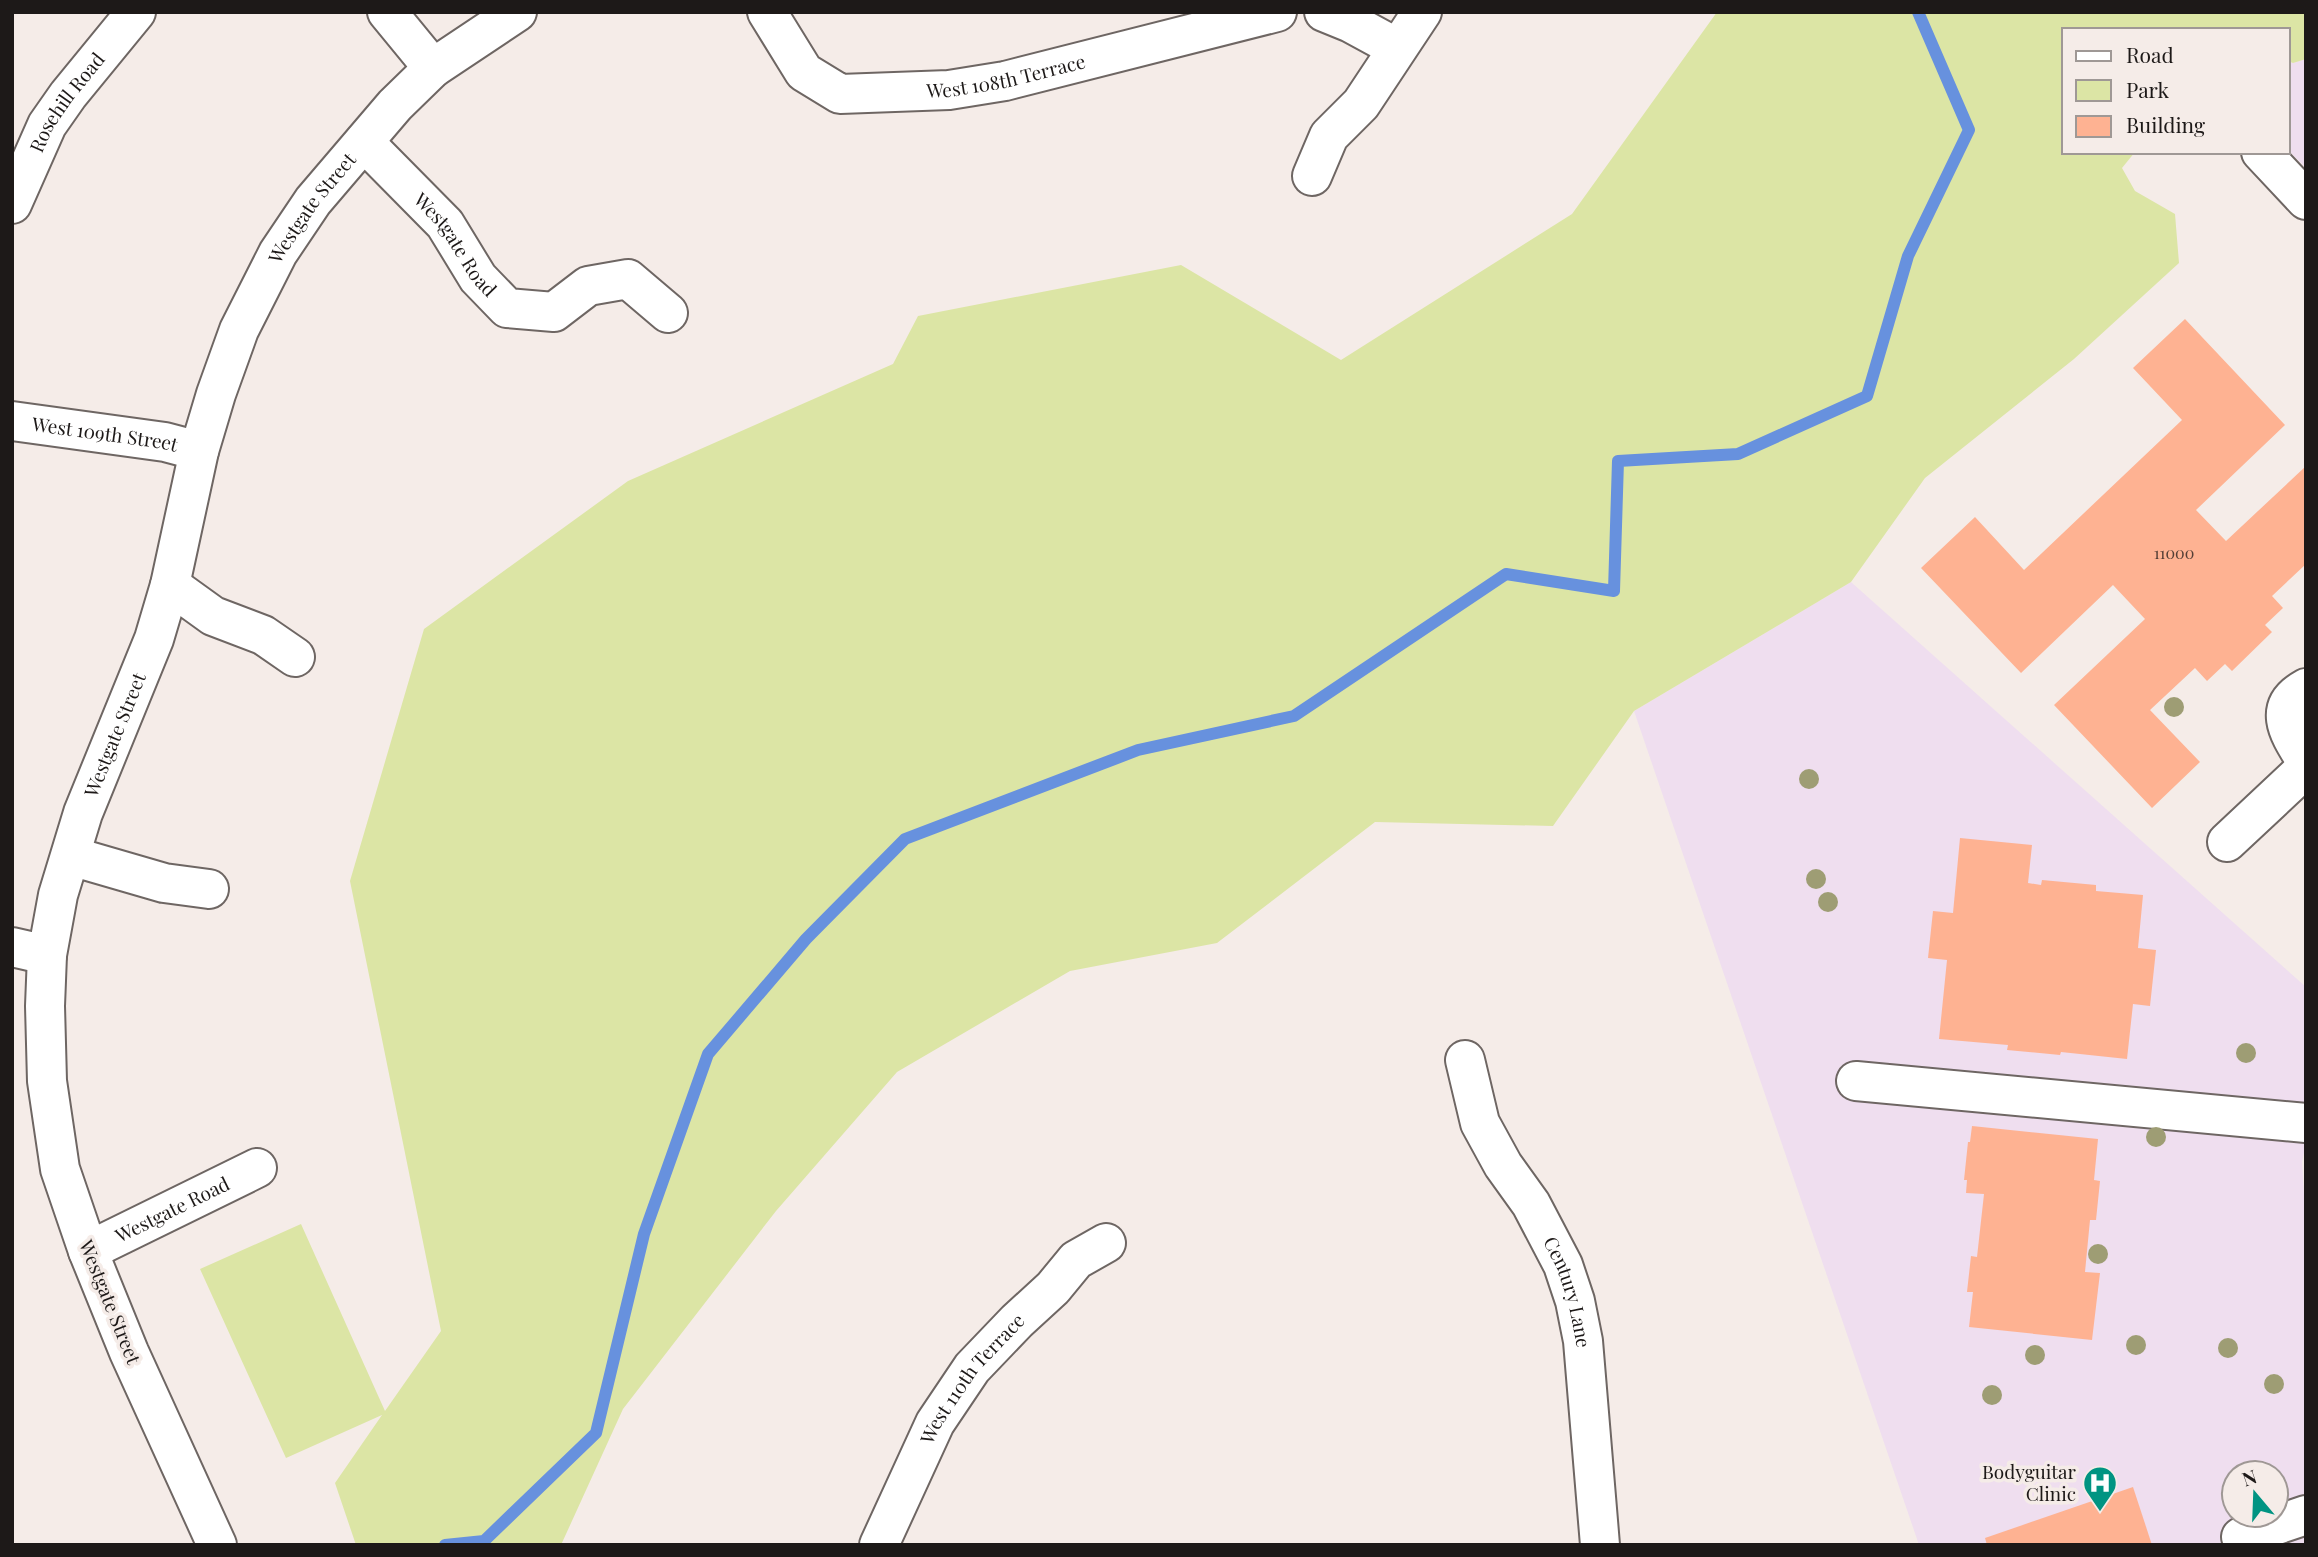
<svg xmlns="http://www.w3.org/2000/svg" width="2318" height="1557" viewBox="0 0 2318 1557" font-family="'Playfair Display',serif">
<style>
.commercial{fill:#efdeef;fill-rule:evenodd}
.green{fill:#dce5a5}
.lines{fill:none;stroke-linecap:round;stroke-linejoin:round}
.stream{stroke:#6791de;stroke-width:12}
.building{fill:#feb292}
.minor-casing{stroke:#6e6663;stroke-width:42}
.minor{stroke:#fff;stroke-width:38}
.tree{fill:#9e9d74}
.labels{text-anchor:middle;stroke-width:7;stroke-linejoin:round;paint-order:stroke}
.number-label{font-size:16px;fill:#553f36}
.street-label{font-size:19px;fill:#1d1918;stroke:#f5ece8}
.poi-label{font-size:19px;fill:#1d1918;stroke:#f5ece8;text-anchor:end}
</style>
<rect width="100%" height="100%" fill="#f5ece8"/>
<g class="commercial">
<polygon points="2306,59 2306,168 2288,150 2288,61 2293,63"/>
<path d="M1851,582L2306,987V1143L2302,1162L2306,1226V1545H1919L1634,711ZM2234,1473H2276V1515H2234Z"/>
</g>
<polygon class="green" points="1717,12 2306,12 2306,59 2293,63 2288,61 2288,30 2064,30 2064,152 2135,152 2122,168 2135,191 2175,214 2179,263 2074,359 1925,478 1851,582 1634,711 1553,826 1375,822 1217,943 1070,971 897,1072 776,1211 623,1409 561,1545 356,1545 335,1483 382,1415 286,1458 200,1269 301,1224 385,1411 441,1331 350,881 424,629 628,481 893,364 918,316 1181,265 1341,360 1572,214"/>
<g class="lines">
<polyline class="stream" points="445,1545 484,1541 596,1433 644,1234 708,1054 806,939 905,839 1138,750 1294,716 1506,574 1614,591 1618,461 1738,454 1867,396 1908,256 1969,130 1918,12"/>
</g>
<g class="building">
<polygon points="2185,319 2285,425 2196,510 2226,541 2306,466 2306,564 2272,596 2283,608 2265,625 2272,632 2232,671 2225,664 2207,681 2195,668 2150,710 2200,762 2152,808 2054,705 2145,619 2113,585 2021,673 1921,568 1975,517 2024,570 2182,420 2133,368"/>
<polygon points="1960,838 2032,845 2028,883 2041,885 2042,880 2096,885 2096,891 2143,895 2138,948 2156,950 2150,1006 2133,1004 2127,1059 2061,1052 2060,1055 2007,1050 2008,1045 1939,1039 1947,960 1928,958 1933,911 1953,913"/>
<polygon points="1972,1126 2098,1139 2094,1180 2100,1181 2096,1220 2090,1220 2085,1272 2100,1273 2092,1340 1969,1327 1973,1292 1967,1292 1971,1256 1977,1257 1984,1194 1966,1193 1967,1180 1964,1180 1968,1142 1970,1142"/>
<polygon points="2133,1487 2152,1545 1987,1545 1985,1538"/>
</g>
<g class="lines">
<g class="minor-casing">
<g id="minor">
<polyline points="387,12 433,68"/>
<path id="s1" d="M767,12L804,72L840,94L949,90L1005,81L1277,12"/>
<polyline points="1324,12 1351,23 1397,48"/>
<path id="s2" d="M364,142L445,224L478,278L507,308L554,312L588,286L628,279L668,313"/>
<polyline points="2261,152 2306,200"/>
<polyline points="1312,176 1329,136 1361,104 1422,12"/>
<path id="s3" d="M12,204L47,125L68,95L136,12"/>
<path id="s4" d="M12,421L165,442L199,451"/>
<polyline points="170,585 213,616 263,635 295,657"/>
<path d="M2306,688C2270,708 2290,735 2306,761"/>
<polyline points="2227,842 2306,768"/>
<polyline points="71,856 164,883 209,889"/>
<polyline points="12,947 47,955"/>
<path id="s5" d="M1465,1060L1480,1123L1503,1165L1531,1204L1563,1265L1575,1301L1583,1341L1600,1545"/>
<polyline points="1856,1081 2306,1123"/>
<path id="s6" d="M88,1251L257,1168"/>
<polyline points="2241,1537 2306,1515"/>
<path id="s7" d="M217,1545L129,1352L88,1251L60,1169L47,1081L45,1006L47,955L58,895L83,813L154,639L170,585L199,451L216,394L239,330L278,253L313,201L395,105L433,68L517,12"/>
<path id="s8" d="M879,1545L935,1423L972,1368L1017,1321L1053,1288L1076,1260L1106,1243"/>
</g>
</g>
<use href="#minor" class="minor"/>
</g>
<g class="tree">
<circle cx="2174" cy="707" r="10"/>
<circle cx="1809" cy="779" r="10"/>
<circle cx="1816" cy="879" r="10"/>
<circle cx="1828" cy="902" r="10"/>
<circle cx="2246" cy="1053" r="10"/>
<circle cx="2156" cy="1137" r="10"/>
<circle cx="2098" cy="1254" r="10"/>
<circle cx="2136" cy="1345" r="10"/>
<circle cx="2228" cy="1348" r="10"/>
<circle cx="2035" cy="1355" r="10"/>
<circle cx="2274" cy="1384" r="10"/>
<circle cx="1992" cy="1395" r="10"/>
</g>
<defs>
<g id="hospital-pin" transform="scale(1.75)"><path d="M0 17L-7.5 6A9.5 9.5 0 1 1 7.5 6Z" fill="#009482" stroke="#f5ece8"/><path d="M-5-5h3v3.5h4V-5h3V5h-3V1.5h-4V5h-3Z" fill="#fff"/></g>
</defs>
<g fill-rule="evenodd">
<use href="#hospital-pin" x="2100" y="1483"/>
</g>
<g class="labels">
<g class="number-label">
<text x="2174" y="559">11000</text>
</g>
<g class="street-label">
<text dy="7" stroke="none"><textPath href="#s1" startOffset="280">West 108th Terrace</textPath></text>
<text dy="7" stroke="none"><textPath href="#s3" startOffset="116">Rosehill Road</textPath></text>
<text dy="7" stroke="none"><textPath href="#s7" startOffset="1421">Westgate Street</textPath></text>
<text dy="7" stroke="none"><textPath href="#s2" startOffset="138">Westgate Road</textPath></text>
<text dy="7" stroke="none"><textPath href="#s4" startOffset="94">West 109th Street</textPath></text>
<text dy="7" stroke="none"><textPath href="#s7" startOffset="854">Westgate Street</textPath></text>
<text dy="7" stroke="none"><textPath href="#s6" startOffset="94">Westgate Road</textPath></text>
<text dy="7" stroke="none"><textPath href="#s5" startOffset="257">Century Lane</textPath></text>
<text transform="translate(110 1302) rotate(68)" y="7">Westgate Street</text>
<text dy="7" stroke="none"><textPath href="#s8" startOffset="192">West 110th Terrace</textPath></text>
</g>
<g class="poi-label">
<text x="2076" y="1479">Bodyguitar<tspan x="2076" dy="22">Clinic</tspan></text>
</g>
</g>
<rect width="2318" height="1557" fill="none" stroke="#1d1918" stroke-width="28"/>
<rect x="2062" y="28" width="228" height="126" fill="#f5ece8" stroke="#9f9895" stroke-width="2"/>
<rect x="2076" y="51" width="35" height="10" fill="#ffffff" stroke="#9f9895" stroke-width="2"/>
<text x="2126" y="63" font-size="21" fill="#1d1918">Road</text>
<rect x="2076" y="80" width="35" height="21" fill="#dce5a5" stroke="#9f9895" stroke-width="2"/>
<text x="2126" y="98" font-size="21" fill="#1d1918">Park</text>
<rect x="2076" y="116" width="35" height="21" fill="#feb292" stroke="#9f9895" stroke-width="2"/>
<text x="2126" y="133" font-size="21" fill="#1d1918">Building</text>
<g transform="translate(2255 1494) rotate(341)"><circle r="33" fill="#f5ece8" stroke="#9f9895" stroke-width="2"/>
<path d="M0-5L12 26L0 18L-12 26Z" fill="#009482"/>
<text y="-10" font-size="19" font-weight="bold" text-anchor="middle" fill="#1d1918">N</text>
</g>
</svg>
